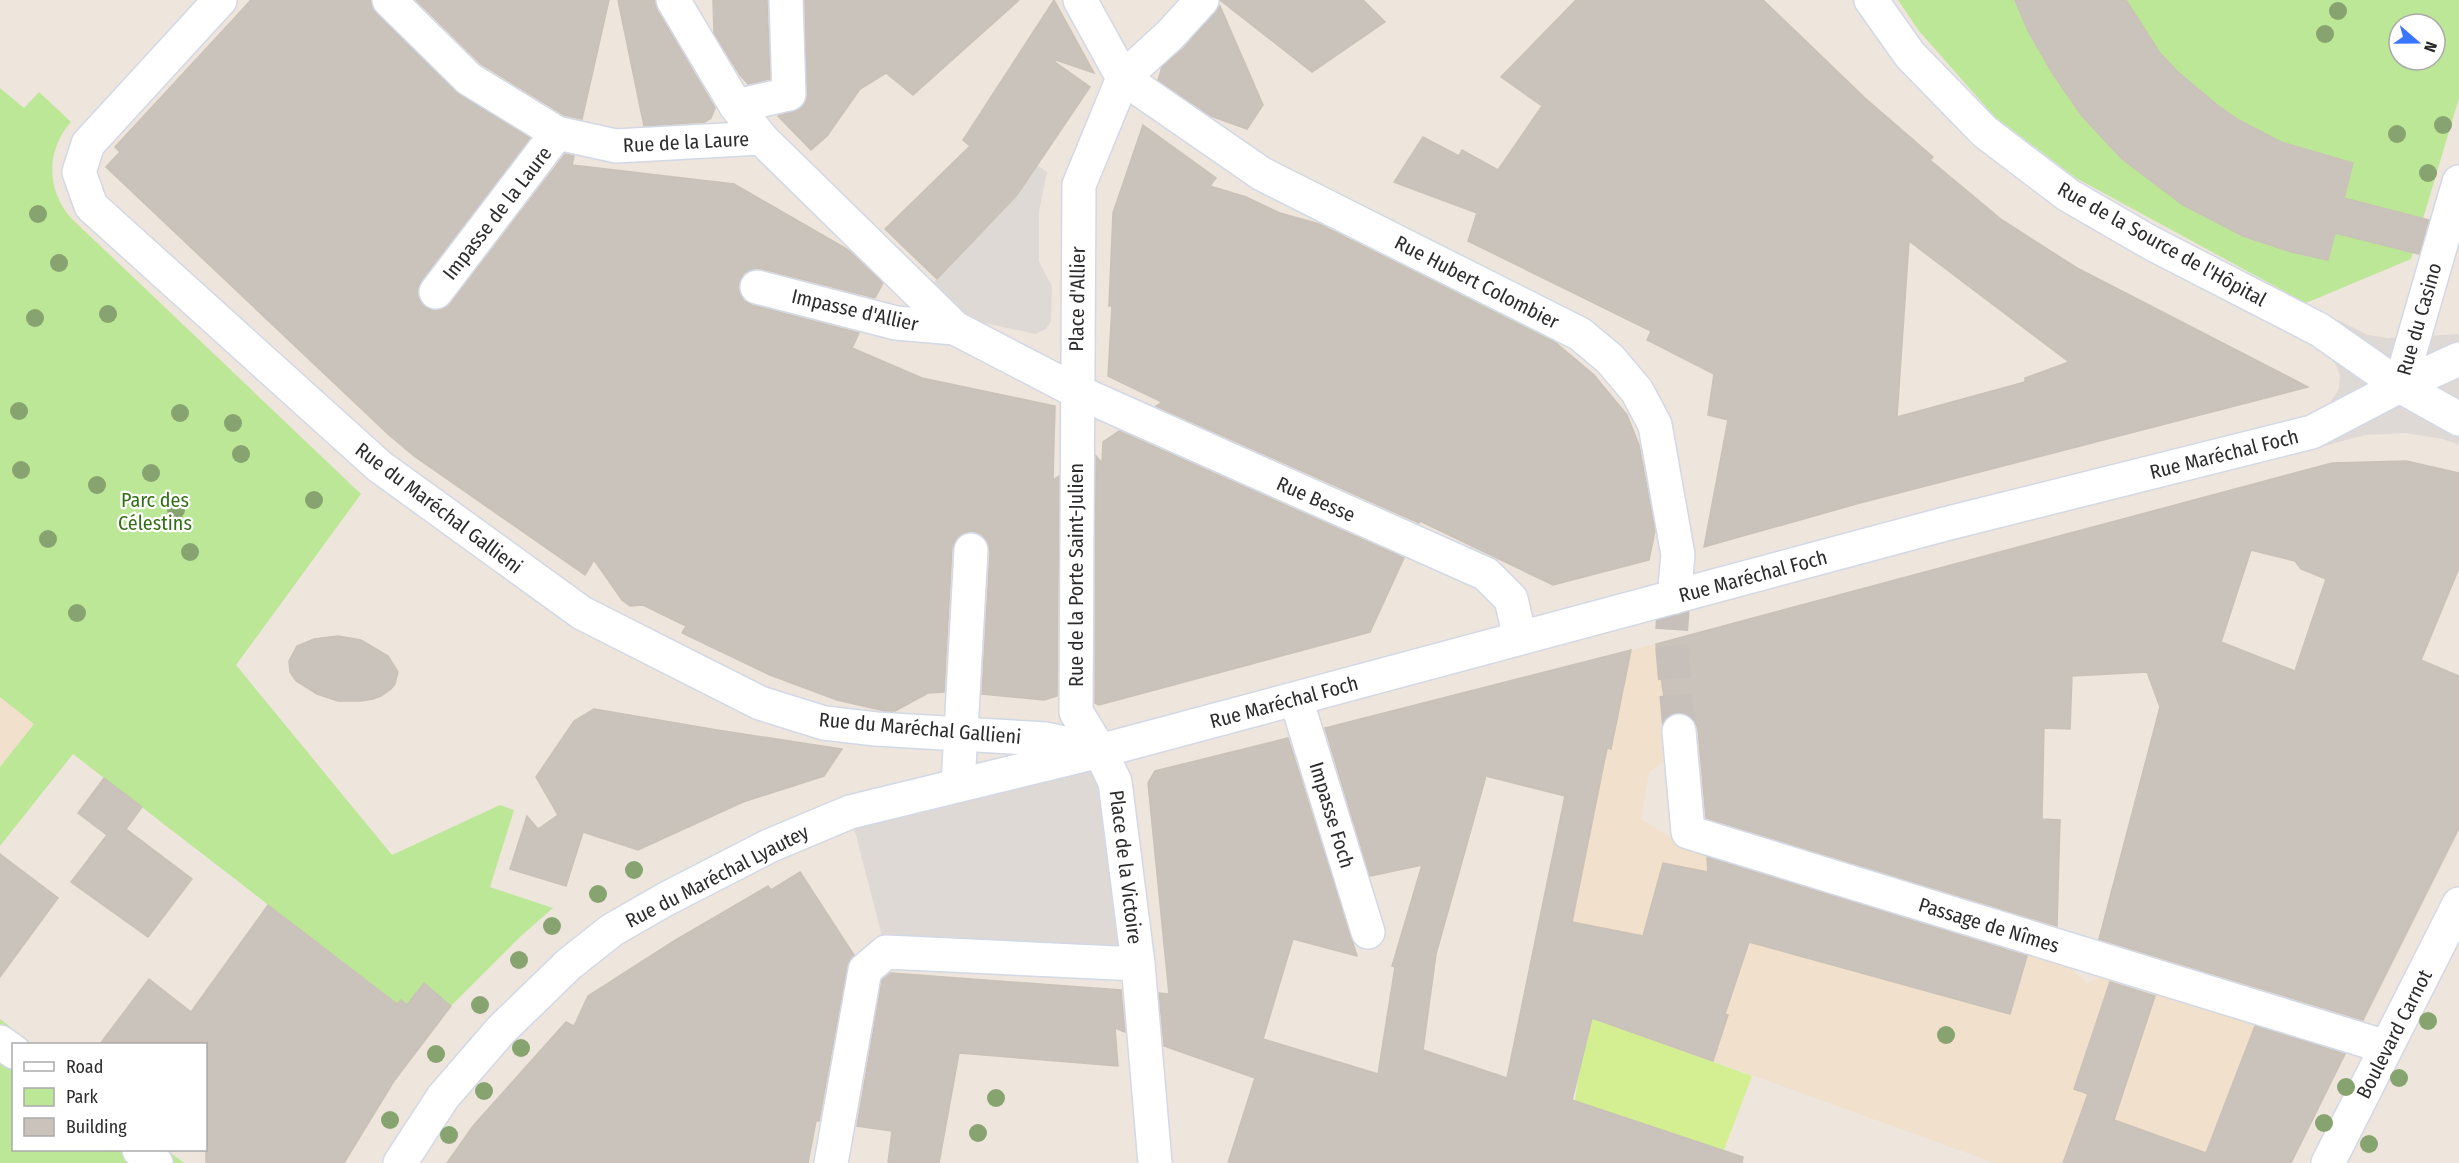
<svg xmlns="http://www.w3.org/2000/svg" width="2459" height="1163" viewBox="0 0 2459 1163" font-family="'Fira Sans Condensed',sans-serif">
<style>
.education{fill:#f0e0cc}
.green{fill:#bce797;fill-rule:evenodd}
.pitch{fill:#d3ef92}
.plaza{fill:#ded9d5}
.building{fill:#c9c3bc;stroke:#cac1b7;stroke-width:1.5;fill-rule:evenodd}
.lines{fill:none;stroke-linecap:round;stroke-linejoin:round}
.minor-tunnel{stroke:#c7c0ba;stroke-width:33;stroke-dasharray:33 16;stroke-linecap:butt}
.minor-casing{stroke:#d2d8e5;stroke-width:36}
.minor{stroke:#fff;stroke-width:33}
.tree{fill:#87a470}
.labels{text-anchor:middle;stroke-width:4.5;stroke-linejoin:round;paint-order:stroke}
.street-label{font-size:20px;fill:#2c2c2c;stroke:#fff}
.park-label{font-size:20px;fill:#336e16;stroke:#fff}
</style>
<rect width="100%" height="100%" fill="#eee5dd"/>
<g class="education">
<polygon points="1668,641 1669,731 1663,762 1649,772 1641,819 1672,838 1688,843 2057,956 2087,983 2110,972 2339,1042 2345,1055 2291,1163 1995,1163 1713,1061 1513,1050 1571,767 1587,726 1591,660"/>
<polygon points="0,697 34,724 0,767"/>
</g>
<g class="green">
<path d="M1898,0H2459V98L2411,259L2306,303L2076,178L1995,117L1919,31ZM2399,24H2435V60H2399Z"/>
<path d="M0,88L24,108L39,92L71,122C46,150 46,189 71,218L361,494L236,665L392,855L500,805L514,810L490,887L553,908L521,936L451,1006L424,984L407,1005L397,1004L73,754L0,846V767L34,724L0,697Z"/>
<polygon points="0,1019 32,1044 14,1044 14,1150 167,1150 184,1163 0,1163"/>
</g>
<polygon class="pitch" points="1592,1018 1752,1076 1719,1163 1228,1163 1255,1078 1439,1138 1464,1063 1575,1101 1580,1065"/>
<g class="plaza">
<polygon points="1037,165 1047,172 1039,211 1039,262 1052,286 1051,321 1046,329 1035,334 971,320 964,316 932,284 1016,197"/>
<polygon points="2338,320 2368,335 2388,338 2459,334 2459,445 2443,439 2405,433 2365,435 2316,448 2308,415 2326,409 2339,389 2340,375 2335,363 2323,352"/>
<polygon points="1100,751 1138,964 886,952 850,812"/>
</g>
<g class="building">
<polygon points="251,0 371,0 376,13 456,92 530,138 421,281 418,289 419,299 425,307 433,310 443,309 451,303 565,154 574,156 572,165 734,184 847,249 883,283 875,298 762,269 753,269 744,273 739,282 739,293 744,301 752,305 859,333 852,348 922,378 1055,406 1053,480 1059,476 1057,696 1044,700 982,694 990,551 987,541 981,534 973,531 963,533 956,539 952,548 944,692 928,693 895,711 885,711 837,700 770,675 682,633 686,626 643,605 630,606 622,600 594,560 585,575 414,456 389,435 106,167 120,152 115,147"/>
<polygon points="416,0 609,0 582,119 564,115 481,64"/>
<polygon points="618,0 654,0 657,10 715,108 711,118 705,122 644,126"/>
<polygon points="713,0 767,0 770,79 748,84 740,75 714,33"/>
<polygon points="805,0 1019,0 913,95 886,73 860,89 827,136 811,150 778,116 800,109 806,101"/>
<polygon points="1054,0 1094,73 1056,60 1055,62 1090,87 1017,195 937,279 885,229 970,146 963,140"/>
<polygon points="1220,0 1363,0 1385,22 1312,72"/>
<path d="M1576,0H1763L1865,98L1933,157L1930,160L2002,220L2077,268L2308,387L1860,503L1704,547L1728,420L1708,415L1714,374L1647,340L1651,331L1468,241L1477,213L1394,182L1423,137L1459,156L1462,150L1498,170L1542,106L1501,77ZM1909,241L2069,362L2025,378V382L1897,417Z"/>
<polygon points="2015,0 2126,0 2160,53 2178,72 2216,104 2237,119 2281,142 2353,163 2344,198 2429,220 2419,254 2335,233 2328,260 2291,252 2243,236 2183,205 2122,159 2082,116 2053,74 2028,31"/>
<polygon points="1220,6 1263,105 1247,129 1211,116 1158,80 1162,67 1184,48"/>
<polygon points="1143,125 1216,178 1210,186 1246,197 1280,213 1319,224 1556,343 1594,375 1627,415 1639,445 1655,531 1649,560 1553,585 1420,521 1419,523 1156,406 1162,402 1108,376 1112,306 1109,306 1113,213"/>
<polygon points="1119,431 1404,558 1370,632 1099,705 1095,703 1096,456 1102,463 1103,442"/>
<path d="M2406,461L2459,473V568L2421,660L2459,676V828L2363,1020L2099,939L2160,707L2147,672L2072,676L2070,729L2044,728L2042,819L2060,820L2057,926L1706,818L1698,729L1694,720L1686,714L1677,712L1667,717L1656,644L2332,463ZM2251,550L2295,561L2301,569L2326,579L2295,671L2221,642Z"/>
<polygon points="338,636 361,640 388,656 398,672 395,684 391,689 381,696 373,699 361,701 338,701 317,694 296,681 290,672 289,661 297,646 314,639"/>
<path d="M1631,650L1611,749L1607,748L1572,922L1643,936L1663,863L1708,872L1707,857L2027,956L2010,1014L1749,942L1725,1014L1728,1015L1713,1061L1592,1018L1572,1100L1743,1157L1742,1163H1228L1255,1078L1164,1046L1159,993L1169,994L1148,783L1155,771L1288,738L1357,956L1293,939L1263,1039L1378,1074L1395,967L1392,966L1422,865L1370,876L1325,728ZM1486,776L1565,796L1507,1078L1423,1050L1436,954Z"/>
<polygon points="594,709 717,730 842,749 824,776 743,802 638,850 583,832 566,886 510,869 527,816 538,829 558,815 536,777 574,721"/>
<polygon points="104,778 142,807 126,829 192,879 148,937 71,882 107,835 78,813"/>
<polygon points="0,854 58,898 0,977"/>
<polygon points="800,872 854,955 847,967 819,1121 816,1121 808,1163 447,1163 473,1126 566,1022 574,1026 588,996 674,941 768,886 771,890"/>
<polygon points="268,905 397,1004 401,1000 407,1005 424,983 451,1006 394,1081 344,1163 206,1163 206,1044 100,1044 149,979 191,1012"/>
<polygon points="891,973 1121,990 1125,1032 1115,1028 1118,1066 959,1053 939,1163 888,1163 892,1131 857,1126 882,980"/>
<polygon points="2110,982 2155,996 2114,1120 2206,1153 2255,1026 2345,1054 2291,1163 2063,1163 2088,1094 2074,1089"/>
</g>
<g class="lines">
<polyline class="minor-tunnel" points="1674,597 1671,639 1679,731"/>
<g class="minor-casing">
<g id="minor">
<polyline points="220,0 88,144 79,172 91,206 379,466 582,613 760,703 824,723 876,729 1046,739 1092,749"/>
<polyline points="389,0 469,79 557,133 616,146 761,138"/>
<polyline points="673,0 736,106 761,138 955,328 1076,391 1486,574 1511,599 1520,638"/>
<polyline points="1080,0 1123,78 1262,174 1580,334 1610,359 1637,391 1655,425 1678,555 1674,597"/>
<polyline points="1871,0 1910,55 1985,132 2068,195 2151,243 2320,330 2400,386 2459,419"/>
<polyline points="736,106 789,94 786,0"/>
<polyline points="757,287 896,323 955,328"/>
<polyline points="436,292 557,133"/>
<polyline points="2400,386 2459,182"/>
<polyline points="1296,699 1368,932"/>
<polyline points="1679,731 1688,832 2386,1047"/>
<polyline points="958,785 971,550"/>
<polyline points="0,1042 14,1052"/>
<polyline points="139,1150 156,1163"/>
<polyline points="400,1163 443,1097 501,1030 569,964 612,930 666,899 769,846 850,812 1100,751 1945,524 2312,432 2400,386 2459,359"/>
<polyline points="831,1163 865,970 886,952 1138,964"/>
<polyline points="1155,1163 1138,964 1115,782 1100,751 1076,712 1079,185 1123,78 1170,35 1202,0"/>
<polyline points="2328,1163 2459,904"/>
</g>
</g>
<use href="#minor" class="minor"/>
</g>
<g class="tree">
<circle cx="2338" cy="11" r="9"/>
<circle cx="2325" cy="34" r="9"/>
<circle cx="2443" cy="125" r="9"/>
<circle cx="2397" cy="134" r="9"/>
<circle cx="2428" cy="173" r="9"/>
<circle cx="38" cy="214" r="9"/>
<circle cx="59" cy="263" r="9"/>
<circle cx="108" cy="314" r="9"/>
<circle cx="35" cy="318" r="9"/>
<circle cx="19" cy="411" r="9"/>
<circle cx="180" cy="413" r="9"/>
<circle cx="233" cy="423" r="9"/>
<circle cx="241" cy="454" r="9"/>
<circle cx="21" cy="470" r="9"/>
<circle cx="151" cy="473" r="9"/>
<circle cx="97" cy="485" r="9"/>
<circle cx="314" cy="500" r="9"/>
<circle cx="176" cy="510" r="9"/>
<circle cx="48" cy="539" r="9"/>
<circle cx="190" cy="552" r="9"/>
<circle cx="77" cy="613" r="9"/>
<circle cx="634" cy="870" r="9"/>
<circle cx="598" cy="894" r="9"/>
<circle cx="552" cy="926" r="9"/>
<circle cx="519" cy="960" r="9"/>
<circle cx="480" cy="1005" r="9"/>
<circle cx="2428" cy="1021" r="9"/>
<circle cx="1946" cy="1035" r="9"/>
<circle cx="521" cy="1048" r="9"/>
<circle cx="436" cy="1054" r="9"/>
<circle cx="2399" cy="1078" r="9"/>
<circle cx="2346" cy="1087" r="9"/>
<circle cx="484" cy="1091" r="9"/>
<circle cx="996" cy="1098" r="9"/>
<circle cx="390" cy="1120" r="9"/>
<circle cx="2324" cy="1123" r="9"/>
<circle cx="978" cy="1133" r="9"/>
<circle cx="449" cy="1135" r="9"/>
<circle cx="2369" cy="1144" r="9"/>
</g>
<g class="labels">
<g class="street-label">
<text transform="translate(686 142) rotate(-3)" y="7">Rue de la Laure</text>
<text transform="translate(497 213) rotate(-52)" y="7">Impasse de la Laure</text>
<text transform="translate(2162 244) rotate(29)" y="7">Rue de la Source de l'Hôpital</text>
<text transform="translate(1477 282) rotate(27)" y="7">Rue Hubert Colombier</text>
<text transform="translate(1077 299) rotate(-89)" y="7">Place d'Allier</text>
<text transform="translate(855 310) rotate(13)" y="7">Impasse d'Allier</text>
<text transform="translate(2419 319) rotate(-74)" y="7">Rue du Casino</text>
<text transform="translate(2224 454) rotate(-14)" y="7">Rue Maréchal Foch</text>
<text transform="translate(1316 499) rotate(24)" y="7">Rue Besse</text>
<text transform="translate(439 508) rotate(37)" y="7">Rue du Maréchal Gallieni</text>
<text transform="translate(1076 575) rotate(-90)" y="7">Rue de la Porte Saint-Julien</text>
<text transform="translate(1753 576) rotate(-15)" y="7">Rue Maréchal Foch</text>
<text transform="translate(1284 702) rotate(-15)" y="7">Rue Maréchal Foch</text>
<text transform="translate(920 728) rotate(5)" y="7">Rue du Maréchal Gallieni</text>
<text transform="translate(1332 815) rotate(73)" y="7">Impasse Foch</text>
<text transform="translate(1126 867) rotate(83)" y="7">Place de la Victoire</text>
<text transform="translate(717 876) rotate(-27)" y="7">Rue du Maréchal Lyautey</text>
<text transform="translate(1989 925) rotate(17)" y="7">Passage de Nîmes</text>
<text transform="translate(2394 1034) rotate(-63)" y="7">Boulevard Carnot</text>
</g>
<g class="park-label">
<text x="155" y="507">Parc des<tspan x="155" dy="23">Célestins</tspan></text>
</g>
</g>
<rect x="12" y="1043" width="195" height="108" fill="#ffffff" stroke="#ababab" stroke-width="1.5"/>
<rect x="24" y="1062" width="30" height="9" fill="#ffffff" stroke="#ababab" stroke-width="1.5"/>
<text x="66" y="1073" font-size="18" fill="#2c2c2c">Road</text>
<rect x="24" y="1088" width="30" height="18" fill="#bce797" stroke="#ababab" stroke-width="1.5"/>
<text x="66" y="1103" font-size="18" fill="#2c2c2c">Park</text>
<rect x="24" y="1118" width="30" height="18" fill="#c9c3bc" stroke="#ababab" stroke-width="1.5"/>
<text x="66" y="1133" font-size="18" fill="#2c2c2c">Building</text>
<g transform="translate(2417 42) rotate(110)"><circle r="28" fill="#ffffff" stroke="#ababab" stroke-width="1.5"/>
<path d="M0-4.5L10 22L0 15L-10 22Z" fill="#3a77ff"/>
<text y="-9" font-size="16" font-weight="bold" text-anchor="middle" fill="#2c2c2c">N</text>
</g>
</svg>
